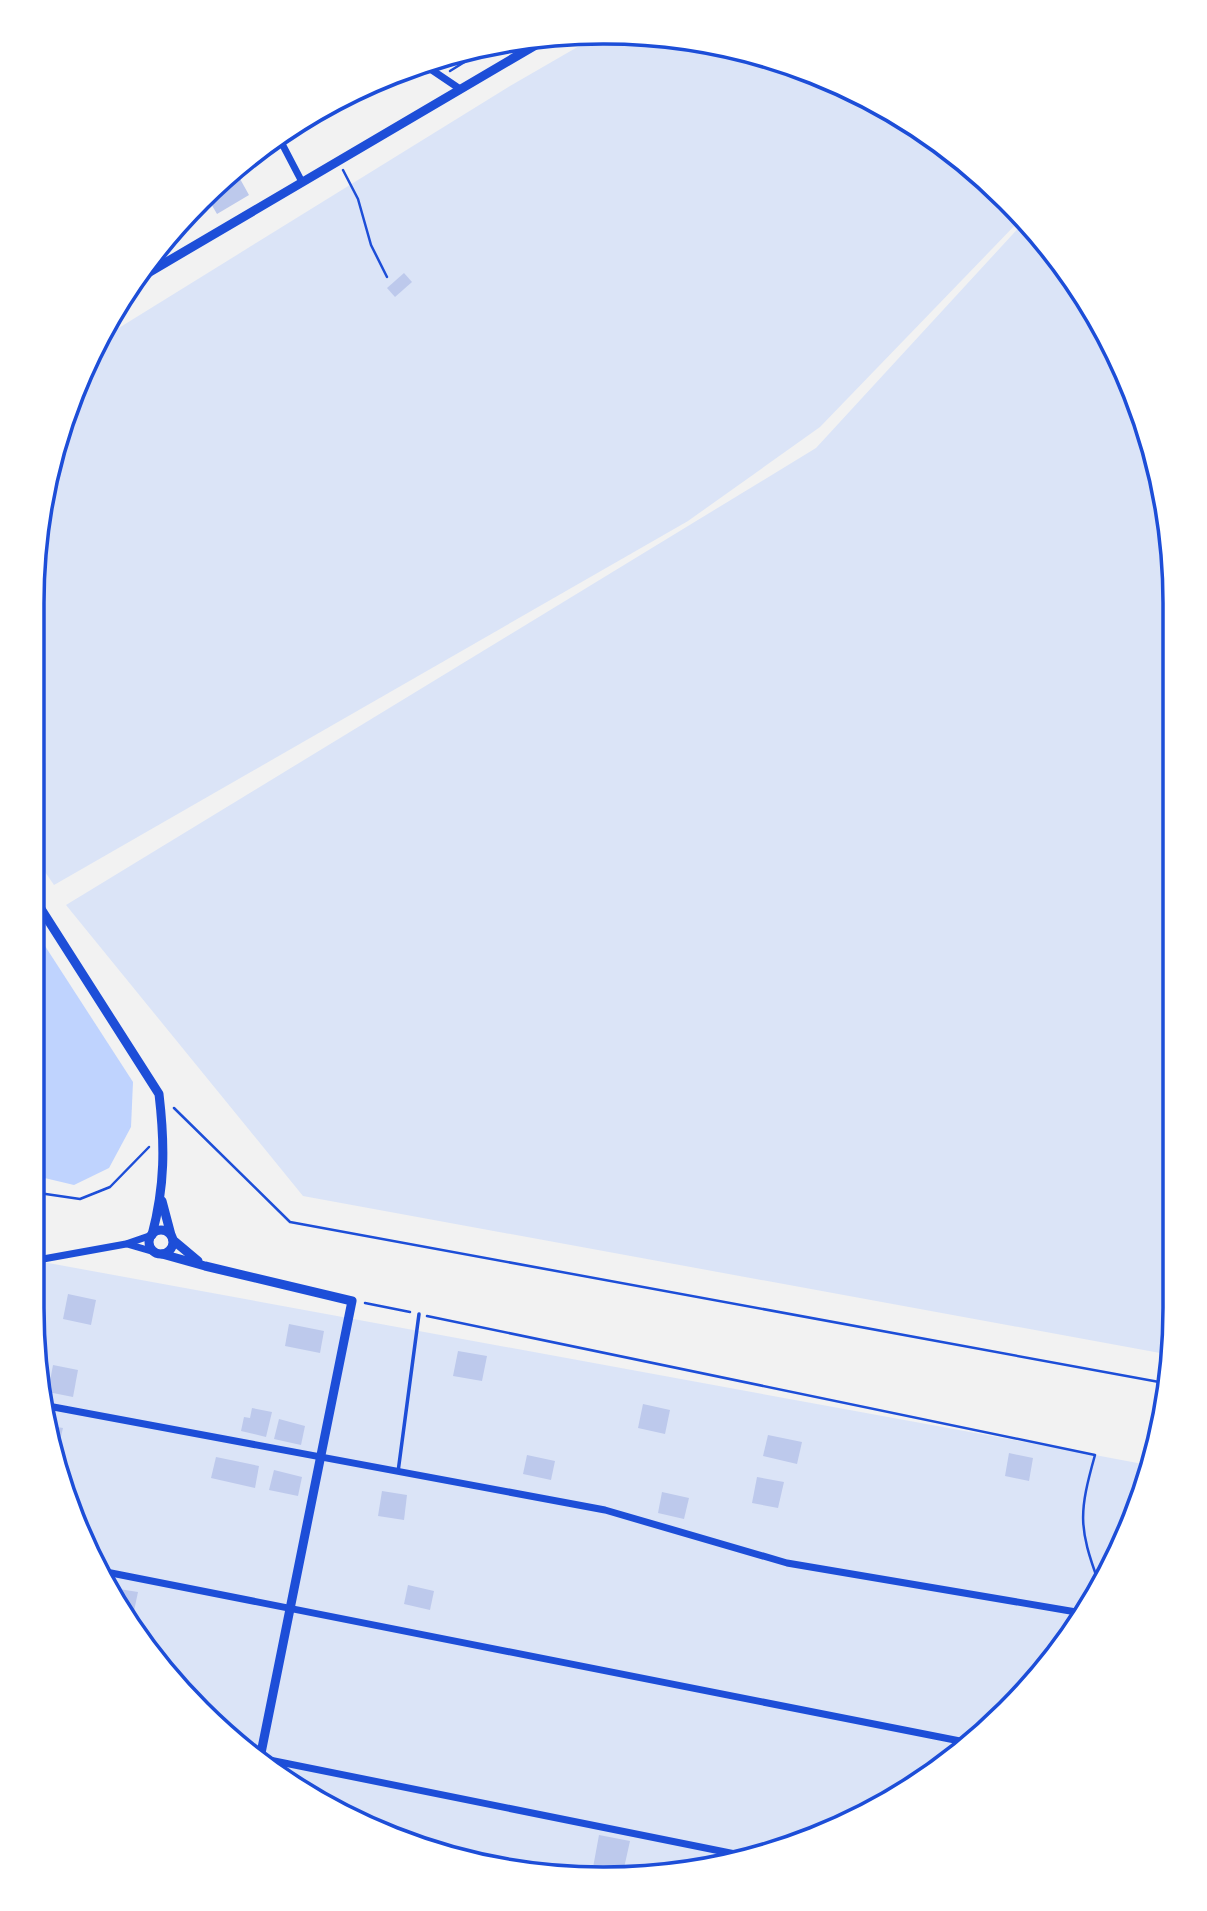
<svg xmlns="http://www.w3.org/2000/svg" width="1207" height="1911" viewBox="0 0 1207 1911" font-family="'Sofia Sans Condensed',sans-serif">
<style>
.green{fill:#dbe4f7}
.water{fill:#bfd3fe}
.building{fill:#bdc9ec}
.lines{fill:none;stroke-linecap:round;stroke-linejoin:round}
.path{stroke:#1d4ed8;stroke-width:2.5}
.service{stroke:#1d4ed8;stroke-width:3.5}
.minor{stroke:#1d4ed8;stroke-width:7}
.tertiary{stroke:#1d4ed8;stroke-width:9}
.rim{fill:none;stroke:#1d4ed8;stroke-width:3.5}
</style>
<rect width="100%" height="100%" fill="#f2f2f2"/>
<g class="green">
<polygon points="641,33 752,51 857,91 952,150 1021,219 820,427 688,521 54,885 34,856 36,529 75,384 101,339 510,86 600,34"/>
<polygon points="1024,222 1057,255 1116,350 1156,455 1174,566 1171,1355 303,1196 66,905 816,448"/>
<polygon points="32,1260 1095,1455 1148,1465 1132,1526 1057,1656 921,1783 752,1860 603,1879 419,1849 256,1762 128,1626 62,1491 32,1308"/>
</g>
<polygon class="water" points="34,929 133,1082 131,1127 109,1168 74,1185 32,1175"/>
<g class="building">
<polygon points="239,177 249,195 217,214 206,195 219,181 223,187"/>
<polygon points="404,273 412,282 395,297 387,288"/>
<polygon points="68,1294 96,1300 91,1325 63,1319"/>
<polygon points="289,1324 324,1331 320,1353 285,1346"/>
<polygon points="458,1351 487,1356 482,1381 453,1376"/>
<polygon points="53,1365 78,1370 73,1397 48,1392"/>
<polygon points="643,1404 670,1410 665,1434 638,1428"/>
<polygon points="252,1408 272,1412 266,1437 241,1431 244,1417 250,1418"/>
<polygon points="279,1419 305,1426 301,1445 274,1439"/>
<polygon points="51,1426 63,1428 56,1457"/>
<polygon points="768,1435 802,1442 797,1464 763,1456"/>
<polygon points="1009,1453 1033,1458 1029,1481 1005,1476"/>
<polygon points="527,1455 555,1461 551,1480 523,1474"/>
<polygon points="216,1457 259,1466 255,1488 211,1478"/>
<polygon points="274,1470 302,1477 298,1496 269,1490"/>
<polygon points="757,1477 784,1482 778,1508 752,1503"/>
<polygon points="382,1491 407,1495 404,1520 378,1516"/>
<polygon points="662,1492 689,1498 684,1519 658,1513"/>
<polygon points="408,1585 434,1591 430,1610 404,1604"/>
<polygon points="119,1589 138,1592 134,1611 119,1608 116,1601"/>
<polygon points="599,1835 630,1841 624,1868 611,1866 609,1876 592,1873"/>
</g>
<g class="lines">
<g class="path">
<polyline points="450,71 492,45"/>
<polyline points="343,170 358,199 371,245 387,277"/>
<polyline points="174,1108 290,1222 1170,1384"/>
<polyline points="32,1192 80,1199 110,1187 149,1147"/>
<polyline points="365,1303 410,1312"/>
<path d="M427,1316L1095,1455C1079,1512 1078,1527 1099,1583"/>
</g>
<polyline class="service" points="398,1472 419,1314"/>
<g class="minor">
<polyline points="420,62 460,89"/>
<polyline points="278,136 302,182"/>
<polyline points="127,1244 158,1253"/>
<polyline points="32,1261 126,1244 152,1235"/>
<polyline points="48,1406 605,1510 787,1563 1082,1613"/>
<polyline points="101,1571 965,1742"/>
<polyline points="250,1756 755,1858"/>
</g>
<g class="tertiary">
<polyline points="136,280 551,36"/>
<path d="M34,898L159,1094C165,1145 165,1186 152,1235"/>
<polyline points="162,1201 171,1235"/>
<circle cx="161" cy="1242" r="12"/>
<polyline points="173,1240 198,1261"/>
<polyline points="162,1254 205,1266 352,1301 259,1763"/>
</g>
</g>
<path d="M0 0H1207V1911H0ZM603 44H604A559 559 0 0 1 1163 603V1308A559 559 0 0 1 604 1867H603A559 559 0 0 1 44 1308V603A559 559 0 0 1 603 44Z" fill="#fff" fill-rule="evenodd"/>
<path class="rim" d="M603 44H604A559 559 0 0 1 1163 603V1308A559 559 0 0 1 604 1867H603A559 559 0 0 1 44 1308V603A559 559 0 0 1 603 44Z"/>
</svg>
